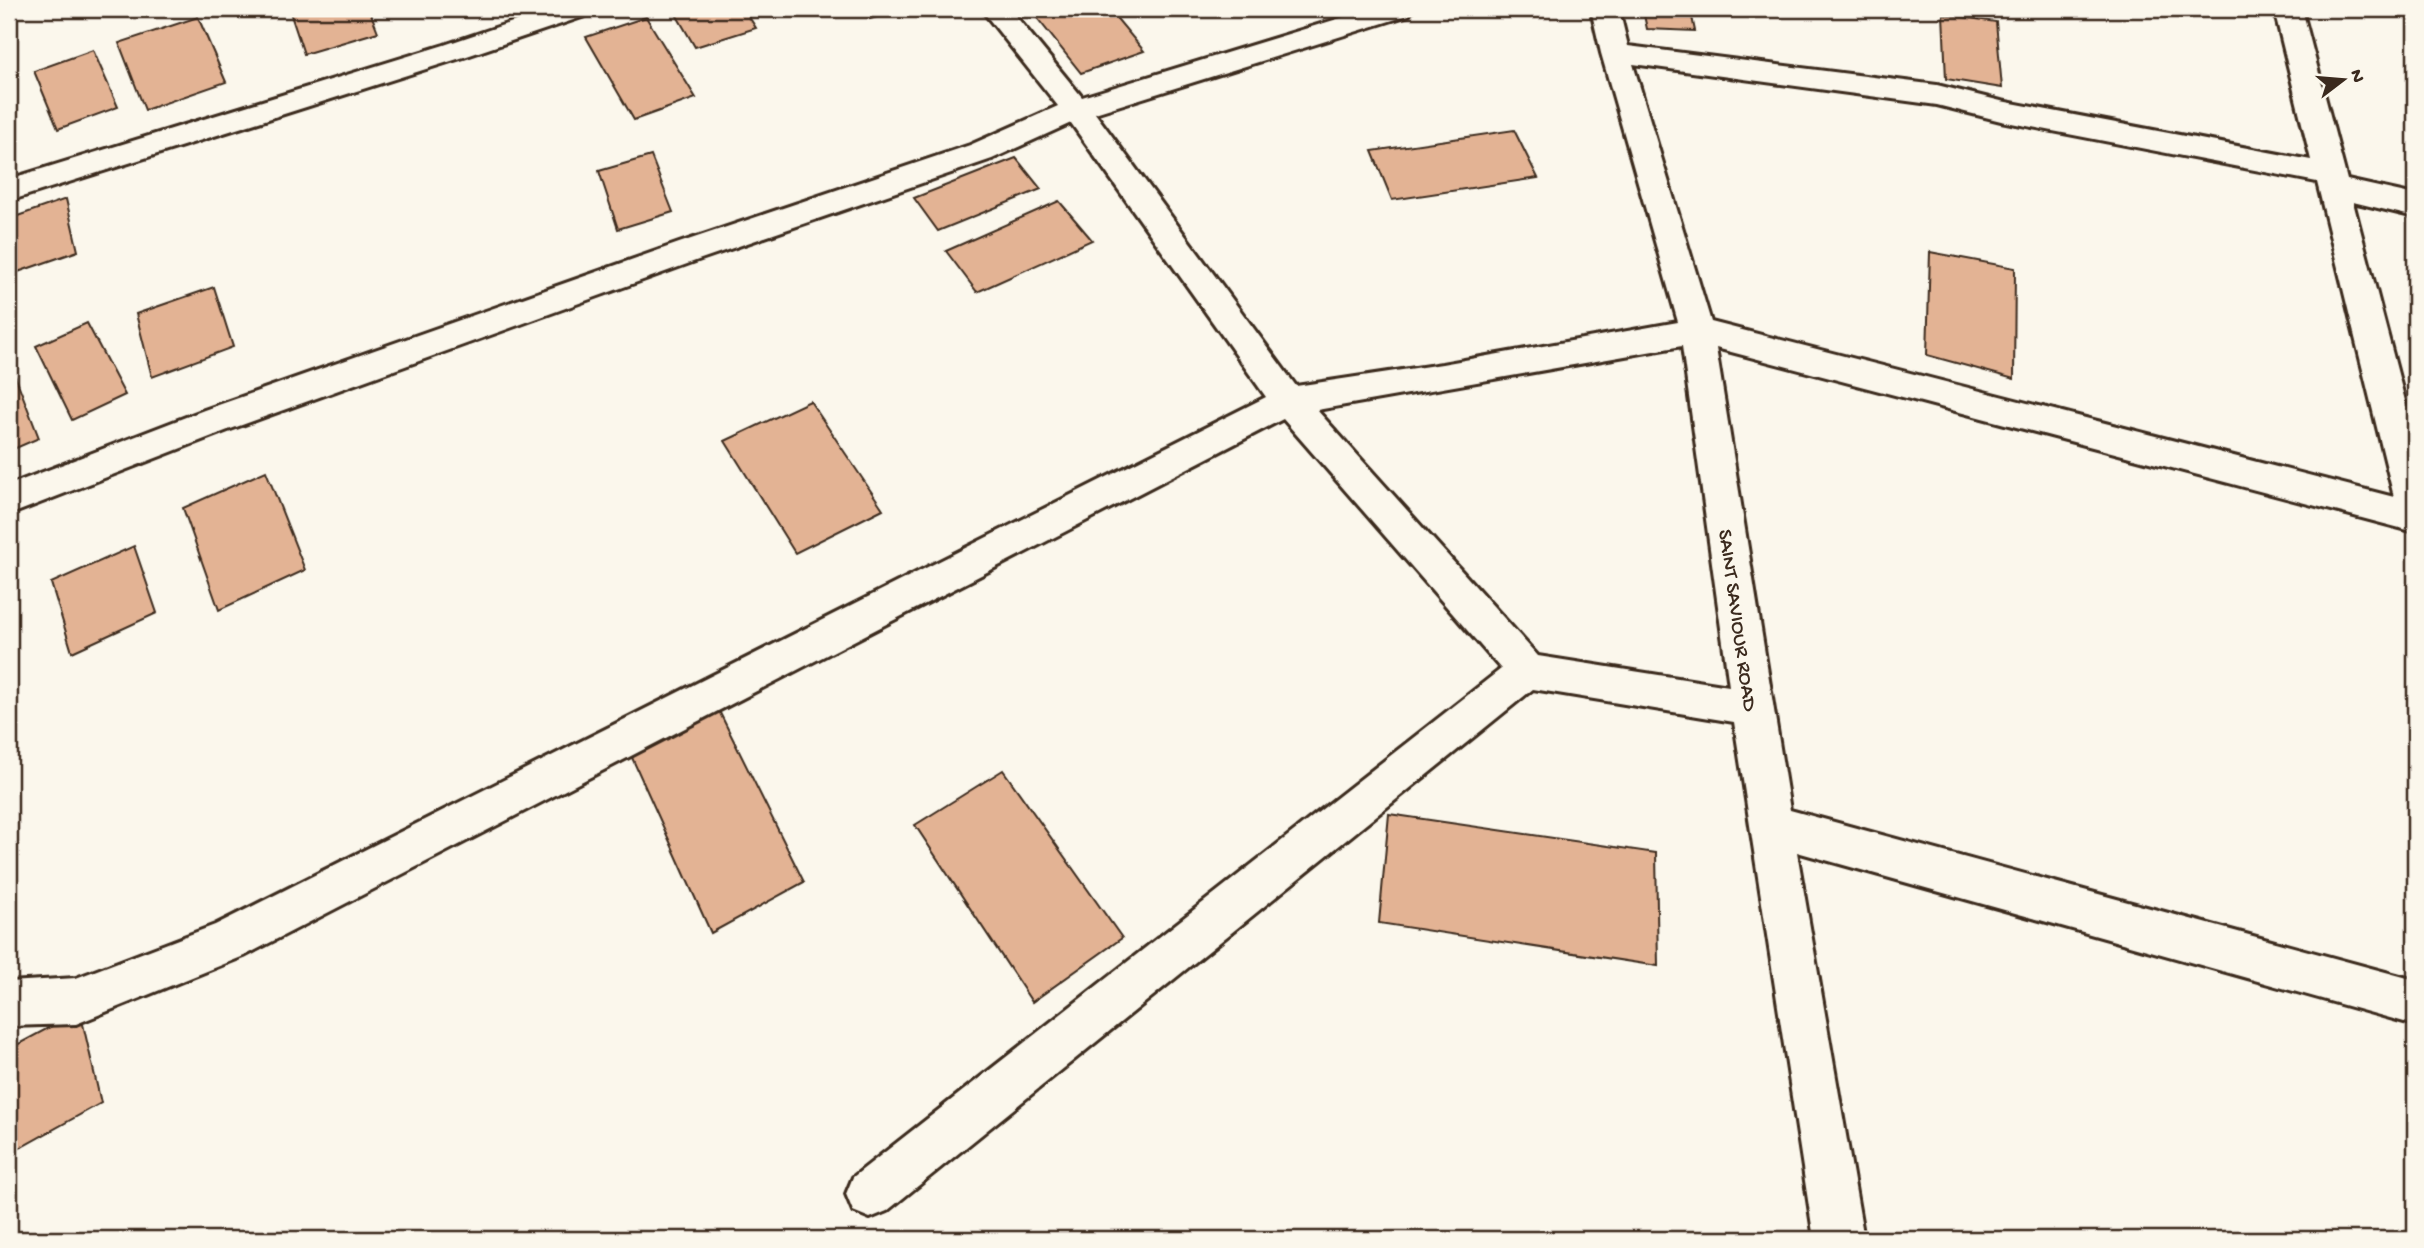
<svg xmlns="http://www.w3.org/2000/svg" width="2424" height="1248" viewBox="0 0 2424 1248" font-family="'Gochi Hand',sans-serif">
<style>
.building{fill:#e3b394;stroke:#3b2a1e;stroke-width:2}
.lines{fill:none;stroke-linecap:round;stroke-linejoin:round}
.minor-casing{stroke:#3b2a1e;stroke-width:6}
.minor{fill:#fbf7ec;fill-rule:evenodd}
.labels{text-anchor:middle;stroke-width:7;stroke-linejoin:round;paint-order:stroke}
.street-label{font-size:21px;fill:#3b2a1e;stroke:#fbf7ec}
</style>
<rect width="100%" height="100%" fill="#fbf7ec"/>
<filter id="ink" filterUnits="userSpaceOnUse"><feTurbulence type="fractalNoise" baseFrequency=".0143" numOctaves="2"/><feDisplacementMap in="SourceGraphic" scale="14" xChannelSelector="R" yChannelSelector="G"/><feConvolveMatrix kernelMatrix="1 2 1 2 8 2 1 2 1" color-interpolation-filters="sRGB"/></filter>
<g filter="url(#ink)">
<g class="building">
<polygon points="289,9 369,9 378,32 304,54"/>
<polygon points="673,9 744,9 756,28 695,47"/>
<polygon points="863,9 904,9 870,19"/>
<polygon points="1030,9 1109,9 1144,51 1081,73"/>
<polygon points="1943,14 1996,22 2002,88 1946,79"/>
<polygon points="1644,15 1692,17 1695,31 1647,29"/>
<polygon points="198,17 226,82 145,110 119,43"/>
<polygon points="646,17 696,98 634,120 586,37"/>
<polygon points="93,50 118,107 58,129 34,71"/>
<polygon points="1514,130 1538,178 1392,200 1372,151"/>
<polygon points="651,156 673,212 618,229 599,171"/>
<polygon points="1016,158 1041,189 938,231 914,198"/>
<polygon points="66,199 78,251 12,274 9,219"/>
<polygon points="1059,201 1092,240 977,292 946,251"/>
<polygon points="1930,252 2015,268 2014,379 1927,355"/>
<polygon points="214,287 233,347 152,377 136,314"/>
<polygon points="87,323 125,395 72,420 36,346"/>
<polygon points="9,360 39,438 9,451"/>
<polygon points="810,401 883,509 795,553 725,441"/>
<polygon points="266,471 305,570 219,610 183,508"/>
<polygon points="134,546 157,613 72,652 51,583"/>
<polygon points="717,707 804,882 711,933 629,751"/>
<polygon points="1003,770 1122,938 1032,1002 915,825"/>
<polygon points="1389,814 1656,853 1658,966 1379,923"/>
<polygon points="80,1011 101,1103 9,1154 9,1049"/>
</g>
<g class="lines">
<g class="minor-casing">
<g id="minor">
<polygon points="551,9 592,9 588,15 464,57 9,201 9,179 444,45"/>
<path d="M981,9H1010L1082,97L1370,9H1413L1409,15L1095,113L1296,386L1442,364L1678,322L1601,53L1591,9H1619L1628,46L1937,85L2001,101L2311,160L2274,9H2302L2347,180L2415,195V217L2353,202L2415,439V532L1716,348L1790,810L2415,980V1025L1797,852L1864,1239H1814L1734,722L1533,689L887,1211L870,1218L853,1211L846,1194L853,1177L1501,669L1283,419L244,956L76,1024L9,1026V982L76,978L215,925L1266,397L1071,123L992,159L701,259L228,430L9,515V485L204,410L679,243L970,145L1058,106ZM1633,64L1937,105L2001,121L2317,182L2394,497L1711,322ZM1682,346L1729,686L1538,656L1317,410Z"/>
</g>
</g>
<use href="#minor" class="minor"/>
</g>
</g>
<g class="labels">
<g class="street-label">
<text transform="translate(1739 620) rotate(82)" y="7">SAINT SAVIOUR ROAD</text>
</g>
</g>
<rect width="2424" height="1248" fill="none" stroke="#fbf7ec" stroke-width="35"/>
<rect x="18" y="18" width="2389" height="1213" fill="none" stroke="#3b2a1e" stroke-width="2.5" filter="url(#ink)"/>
<g transform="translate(2343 80) rotate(74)" stroke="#fbf7ec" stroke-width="5" paint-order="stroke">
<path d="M0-5L12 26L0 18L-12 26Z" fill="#3b2a1e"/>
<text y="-10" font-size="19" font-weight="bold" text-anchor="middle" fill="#3b2a1e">N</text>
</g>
</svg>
